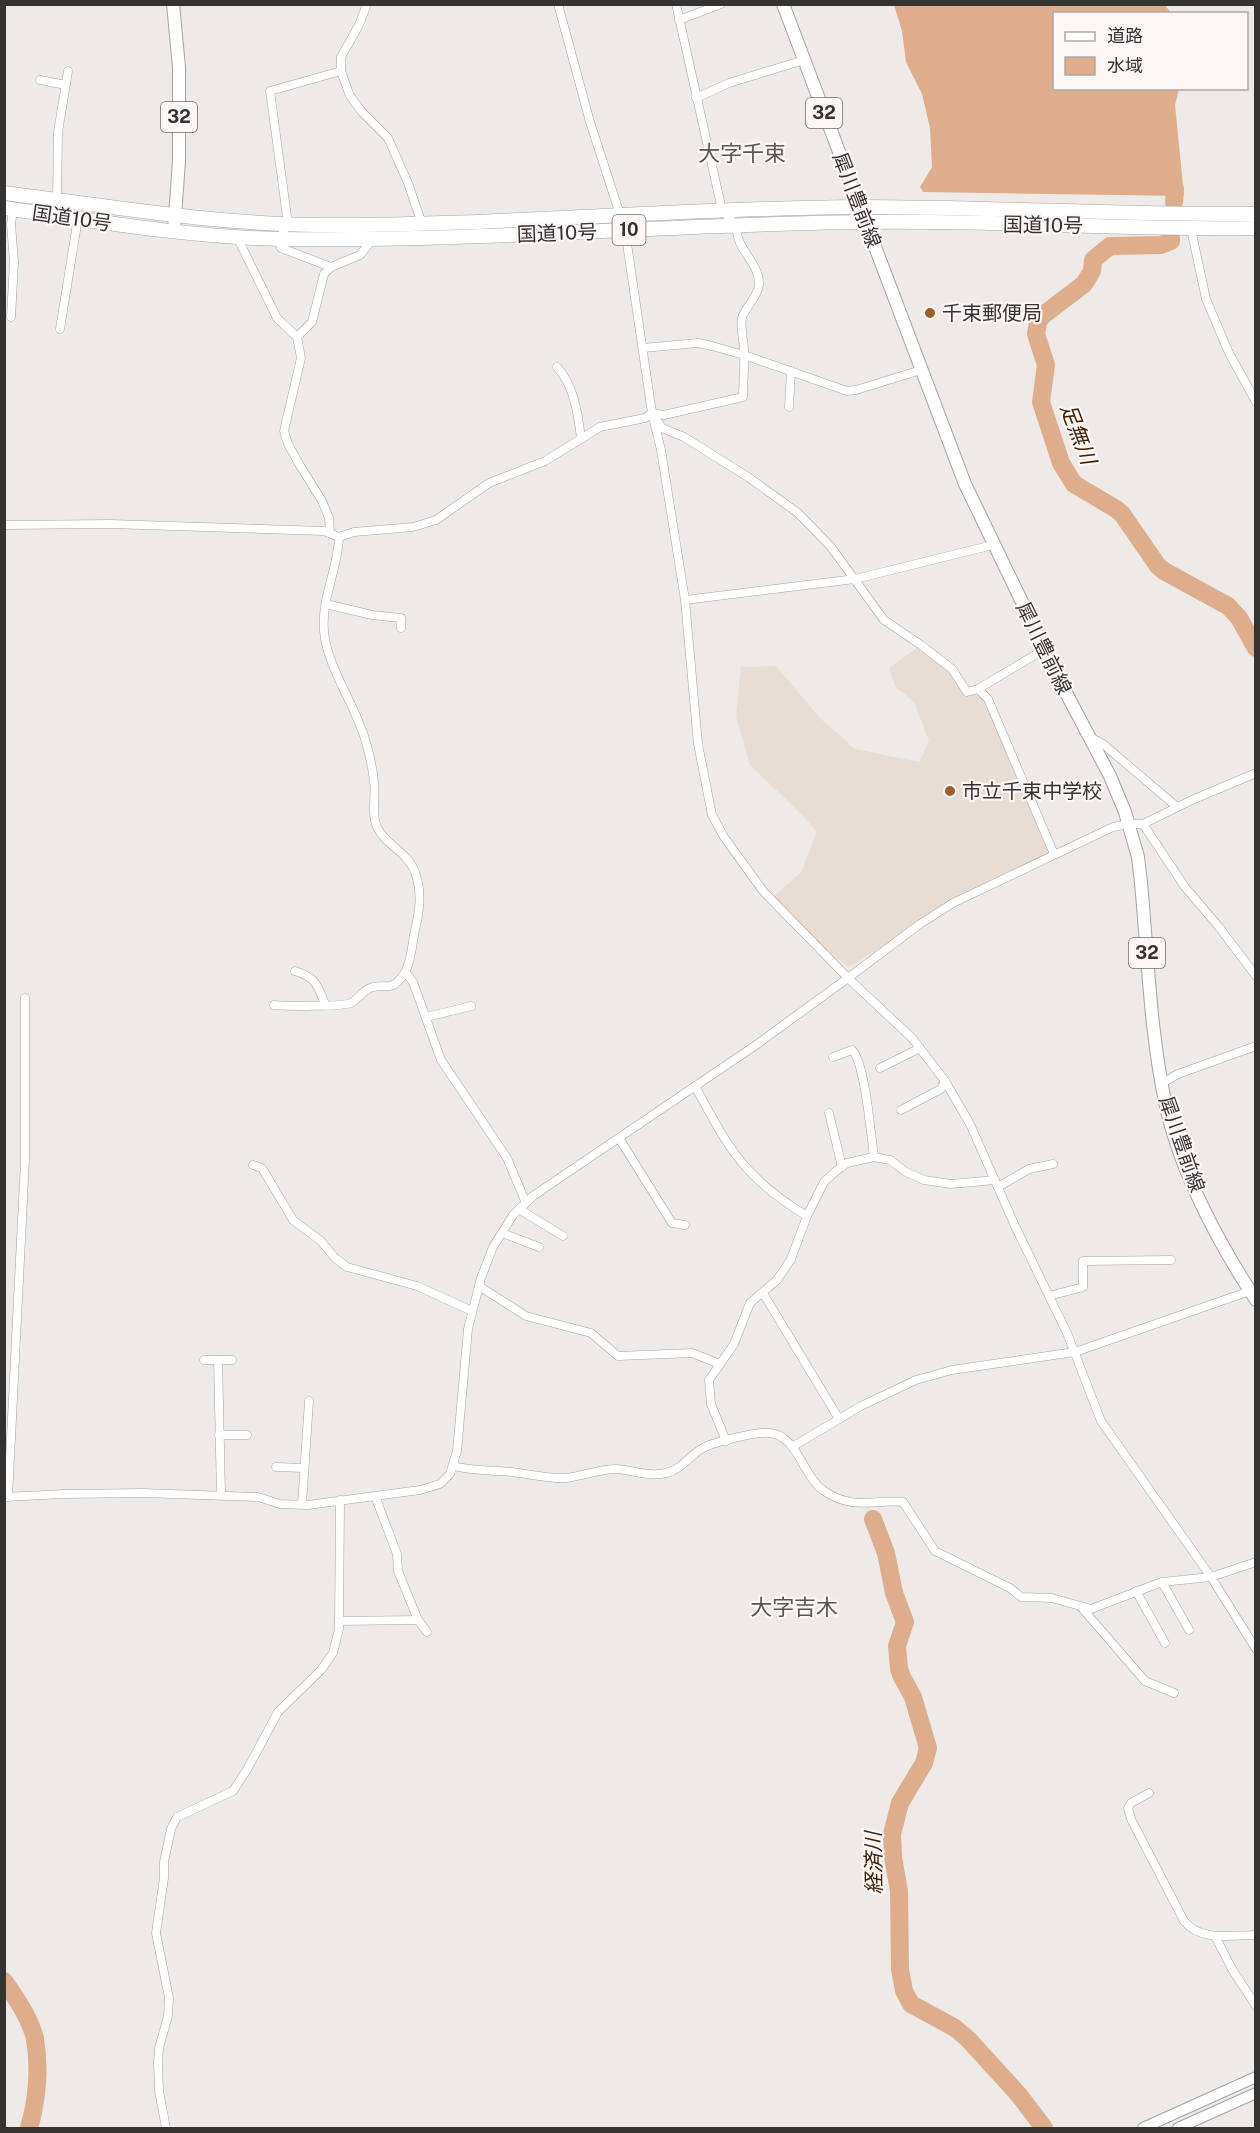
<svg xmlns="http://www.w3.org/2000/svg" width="1260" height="2133" viewBox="0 0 1260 2133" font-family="'Public Sans','Noto Sans JP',sans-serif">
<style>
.built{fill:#e8ddd5}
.water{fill:#ddad8c}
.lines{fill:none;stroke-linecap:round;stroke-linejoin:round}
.river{stroke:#ddad8c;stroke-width:18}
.minor-casing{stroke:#a6a29f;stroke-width:9}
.secondary-casing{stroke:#a6a29f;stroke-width:12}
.primary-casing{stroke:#a6a29f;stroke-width:14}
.trunk-casing{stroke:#a6a29f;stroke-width:15}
.minor{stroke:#fff;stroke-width:8}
.secondary{stroke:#fff;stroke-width:10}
.primary{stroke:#fff;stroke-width:12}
.trunk{stroke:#fff;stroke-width:14}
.poi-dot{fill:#9e5e28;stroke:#fcf7f4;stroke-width:2}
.labels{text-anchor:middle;stroke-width:4.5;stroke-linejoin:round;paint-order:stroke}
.shield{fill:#fcf7f4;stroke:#716e6c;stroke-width:1.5}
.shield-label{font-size:18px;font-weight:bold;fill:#353332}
.street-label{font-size:20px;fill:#353332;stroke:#fcf7f4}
.poi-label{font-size:20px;fill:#353332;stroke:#fcf7f4;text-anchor:start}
.water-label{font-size:21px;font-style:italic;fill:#3f2005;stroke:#fcf7f4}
.quarter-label{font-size:22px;fill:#5a5653;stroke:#fcf7f4}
</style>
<rect width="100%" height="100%" fill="#eeeae7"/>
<polygon class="built" points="921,645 952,669 967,692 978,689 988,699 1054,854 920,924 849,967 817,945 771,899 801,872 817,832 803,816 750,765 736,716 741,667 776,666 820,718 855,749 919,762 929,741 914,702 895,686 889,668"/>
<polygon class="water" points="894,5 1165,5 1171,13 1054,14 1054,88 1179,89 1175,105 1184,196 923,192 920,187 932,167 930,128 922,94 906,62 902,31"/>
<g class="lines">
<g class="river">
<polyline points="1162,179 1175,189 1174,202"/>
<polyline points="1171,238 1171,241 1161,245 1110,246 1093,260 1092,271 1084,284 1042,316 1038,322 1036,334 1046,365 1041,402 1061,463 1074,484 1116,509 1122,514 1158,566 1164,571 1228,606 1239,618 1256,648"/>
<polyline points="873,1519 886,1553 894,1593 905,1622 897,1646 899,1669 902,1677 913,1697 928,1748 924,1763 900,1803 892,1834 893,1857 899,1891 900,1969 904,1991 911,2004 955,2028 968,2039 1019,2095 1044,2128"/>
<path d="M4,1981C15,1996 31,2021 35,2039C40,2068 37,2101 29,2128"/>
</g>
<g class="minor-casing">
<g id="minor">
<polyline points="367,4 359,25 341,57 341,71 350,96 362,112 388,138 408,183 422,224"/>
<polyline points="558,4 590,122 625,230 652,413 661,450 685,600 698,744 712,815 724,837 763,891 848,978 912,1038 945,1081 970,1124 1015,1226 1067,1333 1101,1421 1211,1577 1256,1649"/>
<polyline points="679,20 721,4"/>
<polyline points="40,80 66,85"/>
<polyline points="696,98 729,83 804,60"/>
<polyline points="57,200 58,132 68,71"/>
<polyline points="1191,229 1206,299 1229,353 1256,402"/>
<polyline points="237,237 277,318 297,337 301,358 284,431 288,444 299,464 322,501 329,518 330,533"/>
<polyline points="331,267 281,248 279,239 288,224 270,91 341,71"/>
<polyline points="11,317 14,262 11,224 13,210"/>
<polyline points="60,329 78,218"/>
<polyline points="297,337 312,322 324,274 331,267 360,255 373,239"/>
<polyline points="643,348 698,343 712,346 744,355 847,391 856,390 921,370"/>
<path d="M557,367C574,385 578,414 581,438"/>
<polyline points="789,407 791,371"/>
<polyline points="654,416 662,428 684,437 748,477 798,513 831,547 884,620 921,645 952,669 967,692 978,689 1045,649"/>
<path d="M4,525L111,524L324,531L339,537L354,532L413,527L436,520L489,483L545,461L600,427L645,418L652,413L664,415L743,397C743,382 745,366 744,351C744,341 740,327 742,318C745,307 758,297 759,285C760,262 734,248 737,226L722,210L676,4"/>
<polyline points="685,600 855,579 993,545"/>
<polyline points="326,604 372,615 401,618 401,628"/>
<polyline points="978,689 988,699 1054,854"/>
<polyline points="1090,737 1103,744 1177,807"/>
<polyline points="1143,824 1185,887 1219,927 1256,976"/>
<path d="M295,971C317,978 317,985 325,1004"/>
<polyline points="405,972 413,982 441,1060 507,1158 526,1203"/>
<path d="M274,1005C286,1006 342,1007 351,1003C359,999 363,989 373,987C385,984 391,991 401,978C411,967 412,944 415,930C420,910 422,892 415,872C407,851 385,845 377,827C371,814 376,796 374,782C373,770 370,757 367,746C358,708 327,669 324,631C321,599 338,569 339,537"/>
<polyline points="427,1017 471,1006"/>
<path d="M833,1057L852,1050C865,1061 871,1136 874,1157"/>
<polyline points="880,1068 920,1048"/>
<polyline points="1162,1083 1178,1074 1256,1046"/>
<path d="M695,1086C729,1149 744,1178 807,1216"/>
<polyline points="901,1110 941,1089 945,1081"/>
<polyline points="829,1113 842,1167"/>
<polyline points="619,1138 672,1223 685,1225"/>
<polyline points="253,1165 262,1168 293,1220 321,1241 335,1258 347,1267 417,1286 472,1311"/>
<polyline points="998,1187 1029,1169 1053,1164"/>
<polyline points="519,1209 563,1236"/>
<polyline points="502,1233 539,1247"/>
<polyline points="479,1286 526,1316 591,1333 618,1356 692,1353 720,1364"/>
<polyline points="763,1293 839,1419"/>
<polyline points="1049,1296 1083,1287 1083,1261 1171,1260"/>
<polyline points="204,1360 232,1360"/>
<polyline points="218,1360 221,1495"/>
<polyline points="219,1435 247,1435"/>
<polyline points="726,1441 711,1404 709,1380 734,1344 750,1303 777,1280 791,1259 807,1216 824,1182 836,1171 847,1163 874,1157 890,1160 906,1172 924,1180 951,1184 995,1180"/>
<polyline points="792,1447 861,1406 916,1380 952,1370 1075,1352 1250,1291"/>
<path d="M453,1466C472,1471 492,1470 512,1472C529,1474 549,1479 566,1478C582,1476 600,1469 616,1469C632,1470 649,1477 666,1473C681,1470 690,1455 703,1448C714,1442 758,1431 770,1433C798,1436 803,1477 824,1491C855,1511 872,1499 903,1502L935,1551L1010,1588L1021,1597L1052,1598L1091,1609L1162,1582L1211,1577L1256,1562"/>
<polyline points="276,1467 304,1468"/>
<polyline points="375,1496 397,1554 398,1571 418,1620"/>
<polyline points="4,1497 64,1494 143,1493 258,1497 280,1504 308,1505 420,1490 440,1484 450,1474 457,1451 468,1329 481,1278 493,1247 513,1215 533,1196 756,1045 848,978 920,924 953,903 1113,827 1128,824 1143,824 1192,800 1256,773"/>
<polyline points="8,1497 25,1160 25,998"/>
<polyline points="302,1504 309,1401"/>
<polyline points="1162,1582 1189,1630"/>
<polyline points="1136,1591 1165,1643"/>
<polyline points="1081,1607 1145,1681 1174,1693"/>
<polyline points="339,1621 418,1620 427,1632"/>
<path d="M1149,1793L1131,1803L1128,1808L1131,1819L1184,1921C1201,1942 1232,1935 1256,1935"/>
<polyline points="1215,1936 1232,1969 1256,2006"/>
<polyline points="166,2128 159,2091 158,2063 159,2048 168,2016 169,1998 156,1933 164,1878 164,1862 171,1829 177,1817 233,1791 248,1768 278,1712 321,1670 333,1653 339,1629 340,1500"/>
</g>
</g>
<g class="secondary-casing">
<g id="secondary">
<polyline points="1143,2128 1256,2077"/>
<polyline points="1178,2128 1256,2093"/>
</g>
</g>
<g class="primary-casing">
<g id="primary">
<polyline points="173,4 179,67 179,161 174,230"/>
<path d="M783,4L965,484L1064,689L1110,776L1125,812L1138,857L1141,883C1148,957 1150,1033 1166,1106C1180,1171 1219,1244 1256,1300"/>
</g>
</g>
<g class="trunk-casing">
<g id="trunk">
<path d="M4,193C108,206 213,224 318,225C498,226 678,208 859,207C991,207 1123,215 1256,214"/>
<path d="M4,208C95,221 188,237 280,239C475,242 670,224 865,222C995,220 1125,230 1256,228"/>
</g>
</g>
<use href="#minor" class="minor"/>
<use href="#secondary" class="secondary"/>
<use href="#primary" class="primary"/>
<use href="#trunk" class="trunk"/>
</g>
<g class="poi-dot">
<circle cx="930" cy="313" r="6"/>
<circle cx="950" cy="791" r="6"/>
</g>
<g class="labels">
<g class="shield">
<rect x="806" y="98" width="36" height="30" rx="4.5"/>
<rect x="161" y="102" width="36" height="30" rx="4.5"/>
<rect x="612.5" y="215" width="33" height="30" rx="4.5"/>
<rect x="1129" y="938" width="36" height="30" rx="4.5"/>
</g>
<g class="shield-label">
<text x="824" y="119">32</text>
<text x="179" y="123">32</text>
<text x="629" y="236">10</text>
<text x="1147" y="959">32</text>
</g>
<g class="street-label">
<text transform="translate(857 200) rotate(69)" y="7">犀川豊前線</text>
<text transform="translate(72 218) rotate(8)" y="7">国道10号</text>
<text transform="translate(1043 225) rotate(1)" y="7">国道10号</text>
<text transform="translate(557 233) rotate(-2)" y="7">国道10号</text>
<text transform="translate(1044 648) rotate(64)" y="7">犀川豊前線</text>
<text transform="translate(1182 1144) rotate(71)" y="7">犀川豊前線</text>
</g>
<g class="poi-label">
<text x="942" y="320">千束郵便局</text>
<text x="962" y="798">市立千束中学校</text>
</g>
<g class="water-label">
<text transform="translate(1078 434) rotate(69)" y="7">足無川</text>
<text transform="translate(874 1863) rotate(-91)" y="7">経済川</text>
</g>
<g class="quarter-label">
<text x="742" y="161">大字千束</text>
<text x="794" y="1615">大字吉木</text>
</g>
</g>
<rect width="1260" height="2133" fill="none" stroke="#353332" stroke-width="12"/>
<rect x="1053" y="12" width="195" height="78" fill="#fcf7f4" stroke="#aca9a6" stroke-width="1.5"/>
<rect x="1065" y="32" width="30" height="9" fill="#ffffff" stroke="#aca9a6" stroke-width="1.5"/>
<text x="1107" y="42" font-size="18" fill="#353332">道路</text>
<rect x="1065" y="57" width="30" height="18" fill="#ddad8c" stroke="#aca9a6" stroke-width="1.5"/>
<text x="1107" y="72" font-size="18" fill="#353332">水域</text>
</svg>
